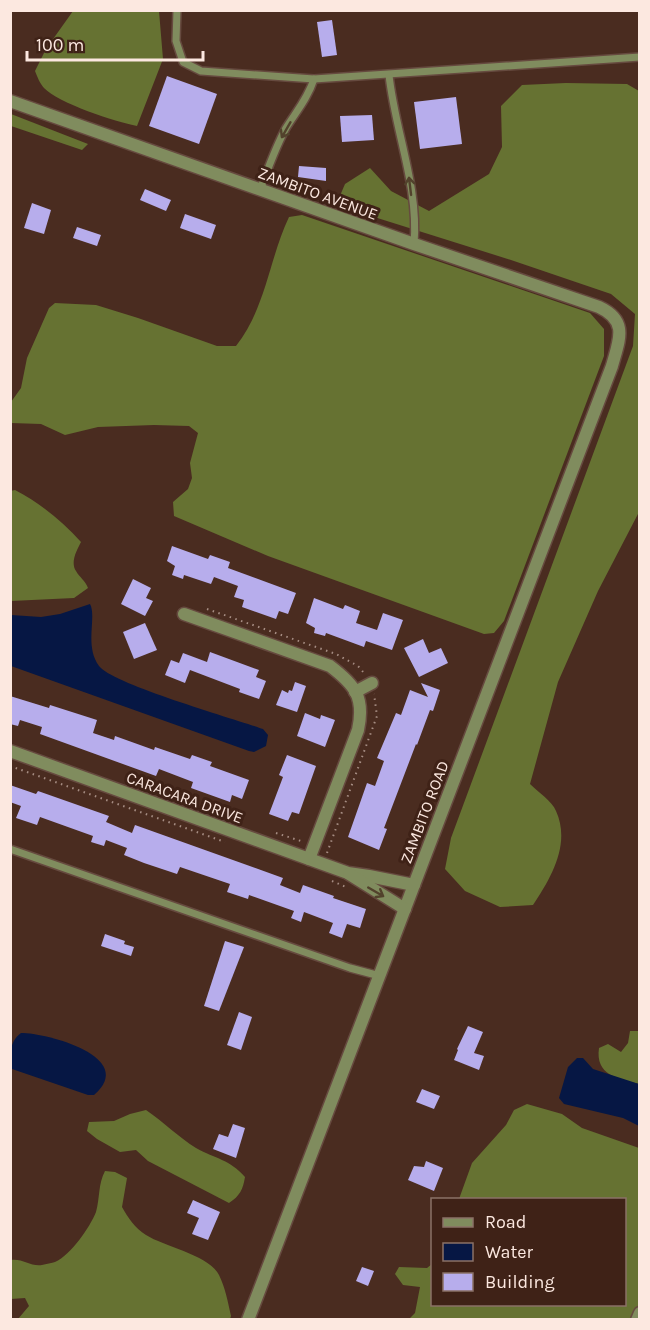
<svg xmlns="http://www.w3.org/2000/svg" width="650" height="1330" viewBox="0 0 650 1330" font-family="Karla,sans-serif">
<style>
.forest{fill:#667232}
.water{fill:#061744}
.building{fill:#b7adec}
.lines{fill:none;stroke-linecap:round;stroke-linejoin:round}
.lane-casing{stroke:#664a3f;stroke-width:10}
.street-casing{stroke:#664a3f;stroke-width:15}
.path{stroke:#a68d83;stroke-width:2;stroke-dasharray:1.5 4.5;stroke-linecap:butt}
.lane{stroke:#808c5e;stroke-width:7}
.street{stroke:#808c5e;stroke-width:12}
.oneway{stroke:#52422c}
.labels{text-anchor:middle;stroke-width:6;stroke-linejoin:round;paint-order:stroke}
.street-label{font-size:16px;fill:#fce8e0;stroke:#3f2217}
</style>
<rect width="100%" height="100%" fill="#4a2c20"/>
<g class="forest">
<path d="M73,11H159L163,59L137,126C116,122 58,103 44,88C40,84 37,76 35,71L46,49Z"/>
<path d="M566,83L627,84L639,91V512L598,591L558,682L530,784C538,792 552,801 556,811C571,844 551,878 533,905L500,907L465,891L445,869L451,838L633,346L635,314L611,294L511,260L336,205L345,184L370,168L391,191L429,211L489,174L502,147L501,106L522,85Z"/>
<polygon points="11,114 88,144 82,150 11,126"/>
<path d="M302,215L590,313L604,329V356L504,621L494,633L484,634L268,556L174,516L173,502L188,489L192,478L190,463L198,433L189,426L154,425L98,427L65,435L41,424L11,423V402L21,388L27,358L49,308L55,303L96,305L138,318L217,346H236C266,308 269,259 289,217Z"/>
<path d="M15,490C40,503 62,521 81,542C77,550 70,562 76,571C80,578 85,580 88,588L74,598L11,601L10,491Z"/>
<path d="M630,1031H639V1084C618,1079 595,1075 599,1048L608,1044L621,1052L628,1043Z"/>
<polygon points="527,1104 562,1114 582,1128 639,1148 639,1319 409,1319 415,1313 420,1287 403,1285 395,1274 399,1267 427,1268 432,1264 432,1304 624,1304 624,1200 459,1199 472,1163 506,1125 514,1110"/>
<path d="M146,1110C164,1122 178,1137 196,1148C216,1159 229,1159 245,1177C243,1189 240,1196 229,1203L148,1161L136,1150L120,1152L97,1139L87,1131L89,1122L114,1121L130,1114Z"/>
<path d="M105,1171L115,1172L127,1178L122,1207C128,1218 135,1228 146,1235C165,1247 209,1255 219,1275C225,1287 228,1302 231,1316L230,1319H18L29,1306L25,1298L11,1299V1260C22,1258 31,1267 42,1265C46,1264 52,1263 55,1262C71,1255 90,1227 96,1212C100,1198 98,1184 105,1171Z"/>
</g>
<g class="water">
<path d="M90,604C97,617 84,646 99,666C112,684 235,719 263,729L268,735L266,746L254,752L249,751L11,666V615L41,617L60,614Z"/>
<path d="M21,1033C47,1033 138,1057 94,1095H88L12,1069C9,1056 9,1042 21,1033Z"/>
<polygon points="577,1058 583,1058 593,1069 639,1084 639,1126 623,1118 564,1104 559,1098 568,1067"/>
</g>
<g class="building">
<polygon points="332,20 337,55 322,57 317,22"/>
<polygon points="167,76 217,94 199,144 149,126"/>
<polygon points="456,97 462,144 420,149 414,102"/>
<polygon points="372,115 374,140 342,142 340,116"/>
<polygon points="299,166 326,168 326,181 298,177"/>
<polygon points="145,189 171,200 166,211 140,200"/>
<polygon points="32,203 51,210 44,234 24,228"/>
<polygon points="185,214 216,225 211,239 180,228"/>
<polygon points="77,227 101,235 97,246 73,238"/>
<polygon points="172,546 208,559 210,555 230,562 228,568 296,593 288,614 279,611 276,619 242,607 244,600 234,597 238,586 214,577 211,584 184,575 183,579 172,575 175,566 167,561"/>
<polygon points="133,579 151,588 146,598 153,601 145,616 121,604"/>
<polygon points="314,598 343,609 345,605 360,611 356,623 377,630 383,613 403,620 392,650 366,641 364,647 326,633 325,636 314,633 315,628 306,623"/>
<polygon points="145,623 157,650 134,659 123,632"/>
<polygon points="423,639 429,653 441,648 448,663 419,677 404,648"/>
<polygon points="210,652 259,670 256,677 266,681 259,699 239,692 240,689 190,670 185,683 165,675 171,660 179,663 183,653 207,662"/>
<polygon points="295,682 306,686 297,712 276,705 282,690 288,693 289,690 292,691"/>
<polygon points="421,683 440,690 433,711 430,710 417,745 416,744 384,828 387,829 379,850 348,837 367,783 375,786 384,761 377,758 396,713 401,715 410,690 428,697"/>
<polygon points="10,696 49,708 50,705 97,720 93,733 114,740 115,736 154,750 155,747 190,759 192,755 212,762 210,766 249,780 242,799 232,795 230,802 191,788 193,782 159,769 156,776 40,734 42,727 20,720 18,726 10,724"/>
<polygon points="305,713 320,719 321,715 335,720 325,747 297,736"/>
<polygon points="287,755 316,766 299,814 292,812 288,821 269,814 283,777 279,775"/>
<polygon points="10,785 36,794 38,791 109,816 106,822 132,833 135,825 283,878 280,885 300,893 303,885 334,896 333,898 366,909 360,928 347,924 342,938 329,933 333,923 304,912 301,922 291,918 294,911 249,895 248,899 227,892 230,884 180,867 177,874 144,863 124,855 127,848 106,840 104,846 91,842 93,836 40,817 37,825 16,818 21,806 10,802"/>
<polygon points="105,934 125,941 124,944 134,947 131,956 101,946"/>
<polygon points="225,941 244,947 219,1011 204,1006"/>
<polygon points="239,1012 252,1017 241,1050 227,1045"/>
<polygon points="468,1026 483,1032 474,1053 484,1056 479,1070 454,1060 458,1050 457,1049"/>
<polygon points="422,1089 440,1096 434,1109 416,1102"/>
<polygon points="233,1124 245,1128 236,1158 213,1149 219,1134 228,1137"/>
<polygon points="426,1161 443,1168 434,1191 408,1180 414,1166 424,1167"/>
<polygon points="193,1200 220,1212 208,1240 192,1234 199,1218 187,1213"/>
<polygon points="362,1267 374,1271 368,1286 356,1281"/>
</g>
<g class="lines">
<g class="lane-casing">
<g id="lane">
<polyline points="177,10 176,41 183,62 201,71 314,79 640,57"/>
<path d="M389,75C395,131 419,187 414,244"/>
<path d="M260,190C268,169 275,148 286,128C296,112 308,98 314,79"/>
<polyline points="10,849 350,968 380,976"/>
</g>
</g>
<g class="street-casing">
<g id="street">
<path d="M10,101L414,244L599,307C629,321 619,340 612,366L248,1320"/>
<path d="M184,614L330,666C355,685 365,697 358,730L309,859"/>
<polyline points="355,692 372,683"/>
<polyline points="10,751 348,873 369,876 414,885"/>
<polyline points="349,874 405,909"/>
<polyline points="637,1320 640,1313"/>
</g>
</g>
<g class="path">
<polyline points="207,609 336,654 358,666 364,673"/>
<polyline points="10,766 225,842"/>
<polyline points="276,833 304,842"/>
<polyline points="327,853 377,716 374,694"/>
<polyline points="332,881 346,887"/>
</g>
<use href="#lane" class="lane"/>
<use href="#street" class="street"/>
</g>
<defs><path id="oneway-shaft" d="M-6 0H5M1.5-3L5.5 0L1.5 3" fill="none" stroke-width="1.6" stroke-linecap="round" stroke-linejoin="round" transform="scale(1.5)"/></defs>
<g class="oneway">
<use href="#oneway-shaft" transform="translate(286 130) rotate(120)"/>
<use href="#oneway-shaft" transform="translate(410 186) rotate(-97)"/>
<use href="#oneway-shaft" transform="translate(376 892) rotate(30)"/>
</g>
<g class="labels">
<g class="street-label">
<text transform="translate(318 193) rotate(20)" y="6">ZAMBITO AVENUE</text>
<text transform="translate(185 797) rotate(20)" y="6">CARACARA DRIVE</text>
<text transform="translate(424 812) rotate(-69)" y="6">ZAMBITO ROAD</text>
</g>
</g>
<rect width="650" height="1330" fill="none" stroke="#fce8e0" stroke-width="24"/>
<rect x="431" y="1198" width="195" height="108" fill="#3f2217" stroke="#8b7167" stroke-width="1.5"/>
<rect x="443" y="1218" width="30" height="9" fill="#808c5e" stroke="#8b7167" stroke-width="1.5"/>
<text x="485" y="1228" font-size="18" fill="#fce8e0">Road</text>
<rect x="443" y="1243" width="30" height="18" fill="#061744" stroke="#8b7167" stroke-width="1.5"/>
<text x="485" y="1258" font-size="18" fill="#fce8e0">Water</text>
<rect x="443" y="1273" width="30" height="18" fill="#b7adec" stroke="#8b7167" stroke-width="1.5"/>
<text x="485" y="1288" font-size="18" fill="#fce8e0">Building</text>
<path d="M27 51v9h176v-9" fill="none" stroke="#fce8e0" stroke-width="3"/>
<text x="36" y="51" font-size="18" fill="#fce8e0" stroke="#3f2217" stroke-width="4.5" paint-order="stroke">100 m</text>
</svg>
